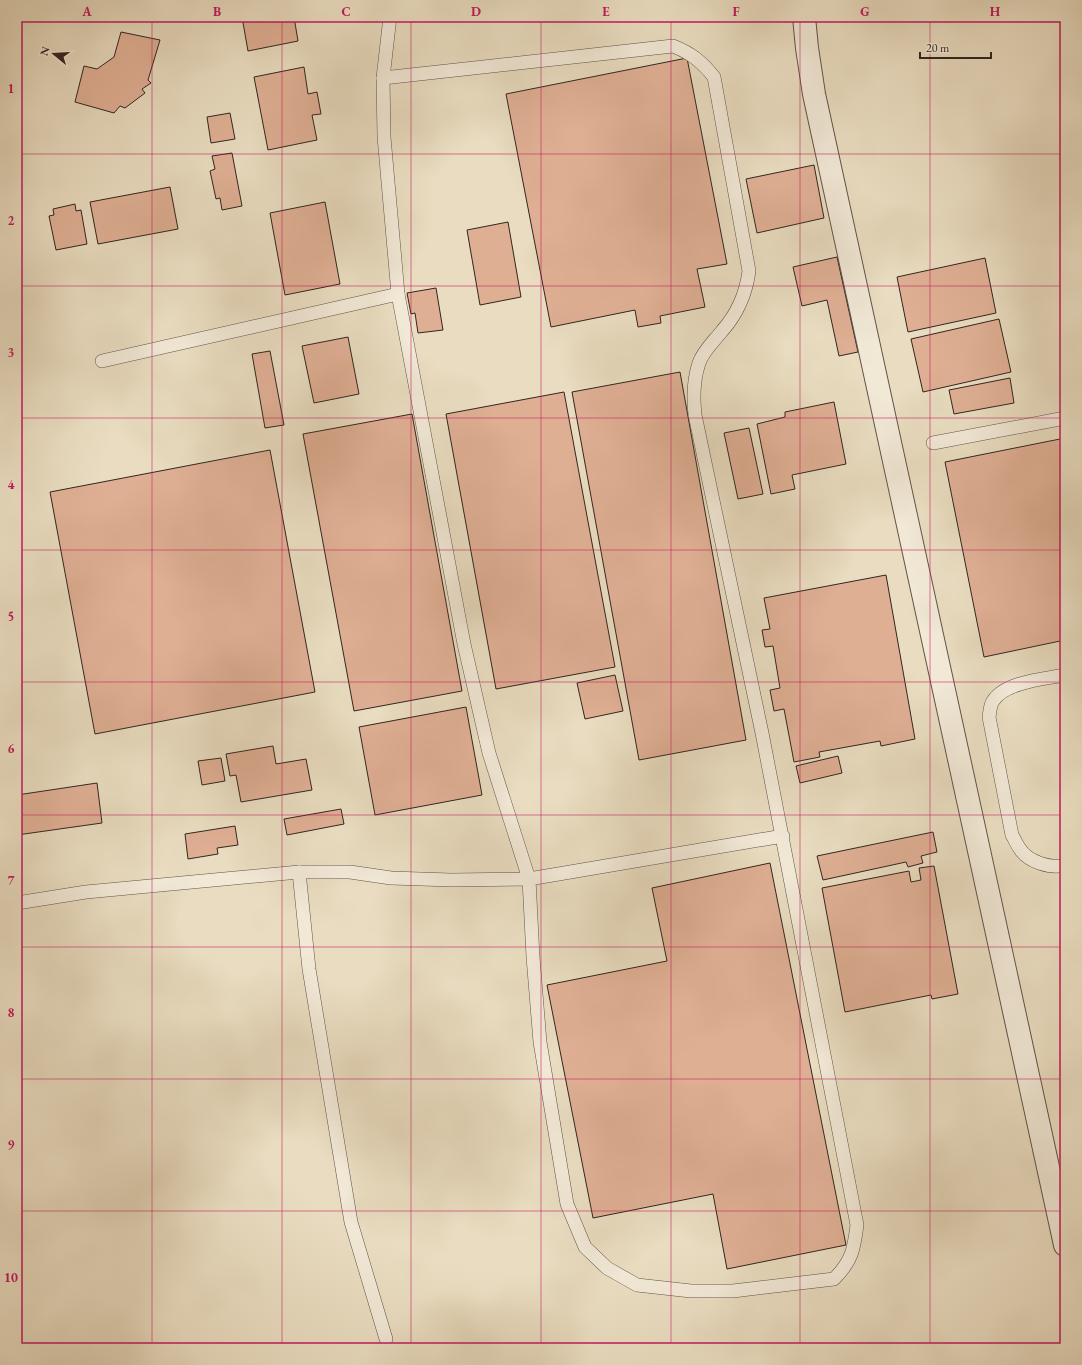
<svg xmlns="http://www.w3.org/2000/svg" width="1082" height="1365" viewBox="0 0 1082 1365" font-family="'EB Garamond',serif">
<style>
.building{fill:#dfaf94;stroke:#322520}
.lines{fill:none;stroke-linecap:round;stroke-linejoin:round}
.service-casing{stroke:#605348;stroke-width:14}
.minor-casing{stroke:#605348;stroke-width:24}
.service{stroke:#f1e8d6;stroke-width:13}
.minor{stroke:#f1e8d6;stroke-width:22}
.grid{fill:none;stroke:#c2185b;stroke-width:1;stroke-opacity:0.55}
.neatline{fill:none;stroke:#c2185b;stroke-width:1.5}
.grid-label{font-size:13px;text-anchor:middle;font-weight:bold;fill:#c2185b}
</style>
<rect width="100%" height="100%" fill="#e9dcc0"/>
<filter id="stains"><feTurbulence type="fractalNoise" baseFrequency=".005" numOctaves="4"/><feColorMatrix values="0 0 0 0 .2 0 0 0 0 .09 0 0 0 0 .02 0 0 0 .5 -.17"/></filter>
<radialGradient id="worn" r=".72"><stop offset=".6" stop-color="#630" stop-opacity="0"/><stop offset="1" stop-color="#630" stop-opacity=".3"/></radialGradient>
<g class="building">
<polygon points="242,17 294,17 298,41 248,51"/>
<polygon points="121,32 160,40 148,80 151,83 142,89 145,93 125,108 120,106 114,113 75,102 84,66 97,69 114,57"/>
<polygon points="687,58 727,264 697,269 705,307 660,316 661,323 638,327 635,310 551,327 506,94"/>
<polygon points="304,67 308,94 317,92 321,114 312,115 317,140 268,150 254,77"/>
<polygon points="230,113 235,139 211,143 207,117"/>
<polygon points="232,153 242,206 222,210 220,198 216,199 210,171 215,169 212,156"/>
<polygon points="814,165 824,218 757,233 746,179"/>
<polygon points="170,187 178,229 98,244 90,202"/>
<polygon points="325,202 340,284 285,295 270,213"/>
<polygon points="75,204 76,211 81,210 87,244 56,250 49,216 54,215 53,209"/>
<polygon points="508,222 521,297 480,305 467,230"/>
<polygon points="837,257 858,352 839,356 827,300 802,306 793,267"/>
<polygon points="985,258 996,313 908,332 897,277"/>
<polygon points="436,288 443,330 418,333 415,313 411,314 407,293"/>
<polygon points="999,319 1011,372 923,392 911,339"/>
<polygon points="348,337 359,394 314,403 302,346"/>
<polygon points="270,351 284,425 265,428 252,354"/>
<polygon points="680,372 746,740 639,760 572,392"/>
<polygon points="1010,378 1014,403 954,414 949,390"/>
<polygon points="564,392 615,667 496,689 446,414"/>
<polygon points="834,402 846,464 792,475 795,489 771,494 757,424 785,417 785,412"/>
<polygon points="412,414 462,691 354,711 303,434"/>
<polygon points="749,428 763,494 738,499 724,433"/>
<polygon points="1065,438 1065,640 984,657 945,462"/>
<polygon points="270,450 315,692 95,734 50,492"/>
<polygon points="886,575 915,739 881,746 880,741 819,752 820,757 794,762 784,709 774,711 770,690 780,688 773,646 765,647 762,630 770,629 764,598"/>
<polygon points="615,675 623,711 585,719 577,683"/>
<polygon points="466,707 482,795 375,815 359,727"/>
<polygon points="273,746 276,764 306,759 312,790 241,802 236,775 230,776 226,754"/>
<polygon points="838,756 842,773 800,783 796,766"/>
<polygon points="221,758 225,781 202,785 198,761"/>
<polygon points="97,783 102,823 17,835 17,795"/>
<polygon points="341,809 344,824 287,835 284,819"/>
<polygon points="235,826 238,845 217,848 218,854 188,859 185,834"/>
<polygon points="933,832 937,852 921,856 923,863 908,867 906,862 823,880 817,856"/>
<polygon points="770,863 846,1245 727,1269 713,1194 593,1218 547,985 667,961 652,888"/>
<polygon points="934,866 958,994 932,999 931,995 845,1012 822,888 909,871 911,882 921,880 919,868"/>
</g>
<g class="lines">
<g class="service-casing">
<g id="service">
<path d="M383,78L673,46C691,53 702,62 714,77L749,271C746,294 738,313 722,331C714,341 703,351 699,363C693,381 693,397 695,415L762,733L857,1225C854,1249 852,1261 834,1279L733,1291H691L637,1285L607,1268L585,1247L567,1204L540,1042L533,957L529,879L783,836"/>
<polyline points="102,361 398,294"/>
<polyline points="933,443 1065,418"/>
<path d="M1065,675C1044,679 1005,682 993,701C990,705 990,712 989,717L1012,835C1015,840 1017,845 1020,849C1028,862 1051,869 1065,865"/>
<polyline points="299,872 309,969 351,1222 386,1339"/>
<polyline points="17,903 86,892 299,872 350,872 391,878 451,880 529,879 489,753 464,644 398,294 384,137 383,78 390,17"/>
</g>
</g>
<g class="minor-casing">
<polyline id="minor" points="804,17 807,48 814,94 1065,1245"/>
</g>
<use href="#service" class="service"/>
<use href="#minor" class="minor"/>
</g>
<path class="grid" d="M152,17V1348M282,17V1348M411,17V1348M541,17V1348M671,17V1348M800,17V1348M930,17V1348M17,154H1065M17,286H1065M17,418H1065M17,550H1065M17,682H1065M17,815H1065M17,947H1065M17,1079H1065M17,1211H1065"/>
<rect width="1082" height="1365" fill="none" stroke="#e9dcc0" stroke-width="44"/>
<g transform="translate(54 54) rotate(288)" stroke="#f1e8d6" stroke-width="3" paint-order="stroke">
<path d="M0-3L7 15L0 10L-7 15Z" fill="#322520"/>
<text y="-6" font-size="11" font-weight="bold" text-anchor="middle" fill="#322520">N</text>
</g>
<path d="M920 52v6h71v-6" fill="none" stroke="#322520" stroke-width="2"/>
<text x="926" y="52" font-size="12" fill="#322520" stroke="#f1e8d6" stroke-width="3" paint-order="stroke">20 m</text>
<rect x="22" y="22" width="1038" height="1321" class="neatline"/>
<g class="grid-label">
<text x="87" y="16">A</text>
<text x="217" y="16">B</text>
<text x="346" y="16">C</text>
<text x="476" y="16">D</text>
<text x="606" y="16">E</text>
<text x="736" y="16">F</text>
<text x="865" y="16">G</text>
<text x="995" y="16">H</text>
<text x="11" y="93">1</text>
<text x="11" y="225">2</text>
<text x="11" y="357">3</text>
<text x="11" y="489">4</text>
<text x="11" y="621">5</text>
<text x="11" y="753">6</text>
<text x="11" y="885">7</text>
<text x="11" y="1017">8</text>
<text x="11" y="1149">9</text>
<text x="11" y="1282">10</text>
</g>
<rect width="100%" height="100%" filter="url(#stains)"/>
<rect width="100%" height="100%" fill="url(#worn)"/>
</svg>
